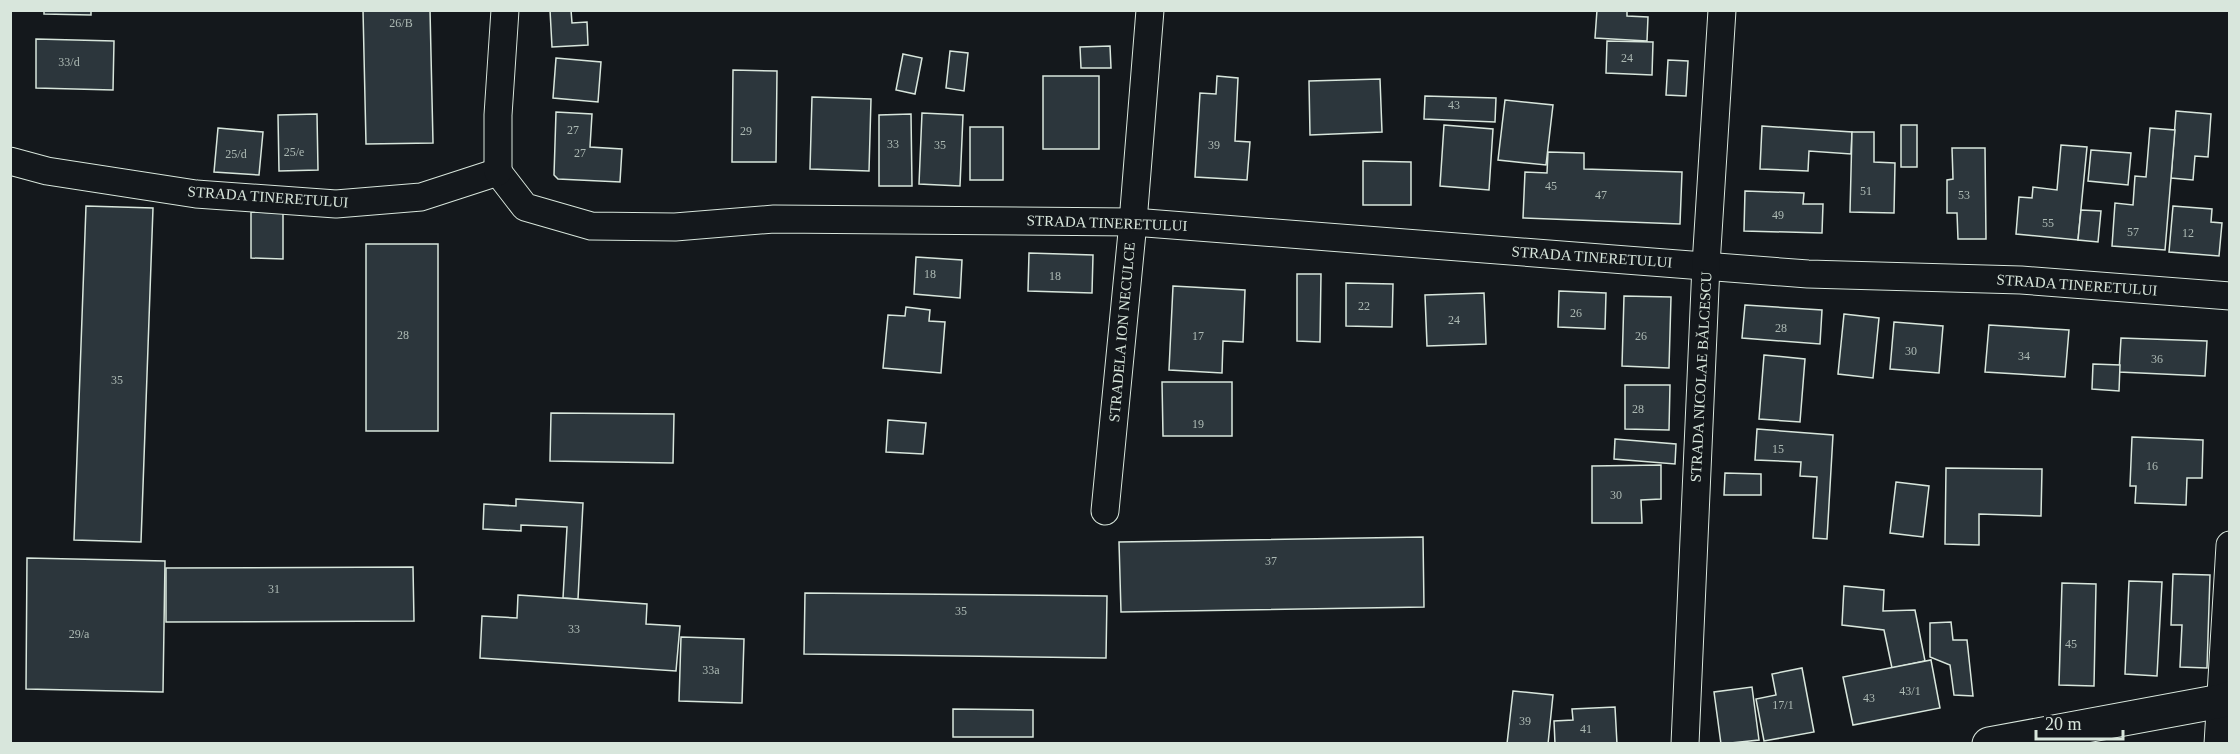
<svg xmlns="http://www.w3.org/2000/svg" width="2240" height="754" viewBox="0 0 2240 754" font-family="Georgia,serif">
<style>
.building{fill:#2c363c;stroke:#d8e6dc;stroke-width:1.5}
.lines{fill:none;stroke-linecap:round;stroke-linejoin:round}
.minor-casing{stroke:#d8e6dc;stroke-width:29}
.secondary-casing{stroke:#d8e6dc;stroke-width:35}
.minor{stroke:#14181c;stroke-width:27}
.secondary{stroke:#14181c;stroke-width:33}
.labels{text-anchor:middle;stroke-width:4.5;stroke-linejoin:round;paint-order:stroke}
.number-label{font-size:12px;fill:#adbab4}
.street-label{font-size:15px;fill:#d8e6dc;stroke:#14181c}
</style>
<rect width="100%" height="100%" fill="#14181c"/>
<g class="building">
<polygon points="44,10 91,10 91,15 44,14"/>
<polygon points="363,10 430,10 433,143 366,144"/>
<polygon points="550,10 571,10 572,23 587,22 588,45 552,47"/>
<polygon points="1597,10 1627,10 1627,16 1648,17 1647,41 1595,38"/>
<polygon points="36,39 114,41 113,90 36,88"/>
<polygon points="1607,41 1653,42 1652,75 1606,73"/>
<polygon points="1110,46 1111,68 1081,68 1080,47"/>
<polygon points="950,51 968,53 964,91 946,88"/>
<polygon points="903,54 922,58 915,94 896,90"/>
<polygon points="556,58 601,62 598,102 553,98"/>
<polygon points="1668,60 1688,61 1686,96 1666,95"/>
<polygon points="733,70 777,71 776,162 732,162"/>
<rect x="1043" y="76" width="56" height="73"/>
<polygon points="1217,76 1238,78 1235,141 1250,142 1247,180 1195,177 1200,93 1216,94"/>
<polygon points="1380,79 1382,132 1310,135 1309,81"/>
<polygon points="1425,96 1496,98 1495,122 1424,119"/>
<polygon points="812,97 871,99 869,171 810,169"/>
<polygon points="1505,100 1553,105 1546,165 1498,160"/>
<polygon points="2176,111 2211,114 2208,157 2195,156 2193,180 2171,178"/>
<polygon points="556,112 592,114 590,147 622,149 620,182 558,179 554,175"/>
<polygon points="922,113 963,115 960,186 919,184"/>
<polygon points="317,114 318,170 279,171 278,115"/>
<polygon points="911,114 912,186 879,186 879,115"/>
<polygon points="1444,125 1493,129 1489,190 1440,186"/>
<rect x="1901" y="125" width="16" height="42"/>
<polygon points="1762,126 1852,132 1851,154 1809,151 1808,171 1760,169"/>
<rect x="970" y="127" width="33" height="53"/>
<polygon points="218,128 263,132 259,175 214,172"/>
<polygon points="2150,128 2175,130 2165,250 2112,246 2115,203 2133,205 2135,176 2146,177"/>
<polygon points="1852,132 1874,132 1874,162 1895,163 1894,213 1850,212"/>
<polygon points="2061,145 2087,147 2078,240 2016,234 2019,197 2032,198 2033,187 2057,190"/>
<polygon points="1952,148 1985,148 1986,239 1958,239 1957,213 1947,213 1947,180 1953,179"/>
<polygon points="2091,150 2131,153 2128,185 2088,181"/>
<polygon points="1548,152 1584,153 1584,169 1682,172 1680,224 1523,218 1525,172 1547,173"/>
<polygon points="1363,161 1411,162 1411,205 1363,205"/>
<polygon points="1745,191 1804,193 1803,204 1823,204 1822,233 1744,231"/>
<polygon points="86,206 153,208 141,542 74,540"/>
<polygon points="2173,206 2212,209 2211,222 2222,223 2219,256 2169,252"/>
<polygon points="2081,210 2101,211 2098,242 2078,240"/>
<polygon points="251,212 283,213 283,259 251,258"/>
<rect x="366" y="244" width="72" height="187"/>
<polygon points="1029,253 1093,255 1092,293 1028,291"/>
<polygon points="916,257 962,260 960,298 914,294"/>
<polygon points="1297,274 1321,274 1320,342 1297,341"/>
<polygon points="1346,283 1393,284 1392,327 1346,326"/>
<polygon points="1173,286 1245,290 1243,342 1223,341 1222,373 1169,370"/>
<polygon points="1559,291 1606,293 1605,329 1558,327"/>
<polygon points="1484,293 1486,344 1427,346 1425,295"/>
<polygon points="1624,296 1671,297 1669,368 1622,366"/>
<polygon points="1745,305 1822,310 1820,344 1742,338"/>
<polygon points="906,307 930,310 929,321 945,322 941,373 883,368 888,315 905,316"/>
<polygon points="1844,314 1879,318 1873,378 1838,374"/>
<polygon points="1894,322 1943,326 1939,373 1890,369"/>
<polygon points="1989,325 2069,330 2065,377 1985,372"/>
<polygon points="2121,338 2207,341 2205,376 2119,372"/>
<polygon points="1764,355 1805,359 1800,422 1759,419"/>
<polygon points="2093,364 2120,365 2119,391 2092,389"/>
<polygon points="1162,382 1232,382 1232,436 1163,436"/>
<polygon points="1625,385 1670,385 1669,430 1625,429"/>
<polygon points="551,413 674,414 673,463 550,461"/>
<polygon points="888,420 926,423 923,454 886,452"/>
<polygon points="1757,429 1833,435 1827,539 1813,538 1817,477 1800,476 1801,462 1755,460"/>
<polygon points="2132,437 2203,440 2202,478 2187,478 2186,505 2135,503 2136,486 2130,486"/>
<polygon points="1615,439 1676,444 1675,464 1614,459"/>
<polygon points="1661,465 1661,499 1641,500 1642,523 1592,523 1592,466"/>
<polygon points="1946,468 2042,469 2041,516 1979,514 1979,545 1945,544"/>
<polygon points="1725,473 1761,474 1761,495 1724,495"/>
<polygon points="1896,482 1929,486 1923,537 1890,533"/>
<polygon points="516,499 583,503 578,599 563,598 567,527 521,525 521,531 483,529 484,504 516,506"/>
<polygon points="1423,537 1424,607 1121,612 1119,542"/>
<polygon points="27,558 165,561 163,692 26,689"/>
<polygon points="413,567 414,621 166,622 166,568"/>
<polygon points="2173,574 2210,575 2207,668 2180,667 2182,625 2171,625"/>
<polygon points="2129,581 2162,582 2157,676 2125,674"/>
<polygon points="2062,583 2096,584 2094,686 2059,685"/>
<polygon points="1844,586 1884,590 1883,611 1915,610 1925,661 1892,668 1884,630 1842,625"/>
<polygon points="805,593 1107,596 1106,658 804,654"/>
<polygon points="518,595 647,604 646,624 680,626 676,671 480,658 482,616 517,618"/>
<polygon points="1951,622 1953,640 1967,640 1973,696 1954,695 1950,665 1930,657 1930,623"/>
<polygon points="681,637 744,639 742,703 679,701"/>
<polygon points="1931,660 1940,708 1853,725 1843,677"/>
<polygon points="1802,668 1814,732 1764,741 1756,699 1776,695 1772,674"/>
<polygon points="1752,687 1759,740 1721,744 1714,692"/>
<polygon points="1513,691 1553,695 1548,744 1507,744"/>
<polygon points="1615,707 1617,744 1555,744 1554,721 1573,720 1572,709"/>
<polygon points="953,709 1033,710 1033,737 953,737"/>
</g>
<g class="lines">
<g class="minor-casing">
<g id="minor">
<polyline points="10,161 47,171 196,194 336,204 421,197 498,172 525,207 591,226 675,227 774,219 1133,222 1808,274 2021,280 2230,296"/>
<polyline points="498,172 498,115 505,10"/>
<polyline points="1105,511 1133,222 1150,10"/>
<polyline points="1685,744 1706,265 1722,10"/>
<polyline points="2218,744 2230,545"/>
</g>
</g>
<g class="secondary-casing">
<polyline id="secondary" points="1989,744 2221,701 2230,698"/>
</g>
<use href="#minor" class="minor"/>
<use href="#secondary" class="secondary"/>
</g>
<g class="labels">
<g class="number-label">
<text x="401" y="27">26/B</text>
<text x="1627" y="62">24</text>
<text x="69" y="66">33/d</text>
<text x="1454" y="109">43</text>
<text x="573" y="134">27</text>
<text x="746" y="135">29</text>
<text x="893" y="148">33</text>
<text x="940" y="149">35</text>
<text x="1214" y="149">39</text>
<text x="294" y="156">25/e</text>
<text x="580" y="157">27</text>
<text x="236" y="158">25/d</text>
<text x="1551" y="190">45</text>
<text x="1866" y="195">51</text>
<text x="1601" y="199">47</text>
<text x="1964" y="199">53</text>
<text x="1778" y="219">49</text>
<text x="2048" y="227">55</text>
<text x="2133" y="236">57</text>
<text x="2188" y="237">12</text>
<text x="930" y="278">18</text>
<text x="1055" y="280">18</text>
<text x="1364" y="310">22</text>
<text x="1576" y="317">26</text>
<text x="1454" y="324">24</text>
<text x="1781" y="332">28</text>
<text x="403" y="339">28</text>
<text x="1198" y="340">17</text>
<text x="1641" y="340">26</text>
<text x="1911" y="355">30</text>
<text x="2024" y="360">34</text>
<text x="2157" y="363">36</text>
<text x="117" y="384">35</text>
<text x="1638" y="413">28</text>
<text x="1198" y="428">19</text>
<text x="1778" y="453">15</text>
<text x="2152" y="470">16</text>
<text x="1616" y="499">30</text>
<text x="1271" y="565">37</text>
<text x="274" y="593">31</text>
<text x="961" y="615">35</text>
<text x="574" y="633">33</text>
<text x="79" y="638">29/a</text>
<text x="2071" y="648">45</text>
<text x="711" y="674">33a</text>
<text x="1910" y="695">43/1</text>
<text x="1869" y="702">43</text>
<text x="1783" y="709">17/1</text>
<text x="1525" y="725">39</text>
<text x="1586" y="733">41</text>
</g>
<g class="street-label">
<text transform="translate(268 197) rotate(4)" y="5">STRADA TINERETULUI</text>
<text transform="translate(1107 223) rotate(2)" y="5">STRADA TINERETULUI</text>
<text transform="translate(1592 257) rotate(4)" y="5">STRADA TINERETULUI</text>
<text transform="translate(2077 285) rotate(4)" y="5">STRADA TINERETULUI</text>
<text transform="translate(1122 332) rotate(-85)" y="5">STRADELA ION NECULCE</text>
<text transform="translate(1701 377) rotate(-87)" y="5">STRADA NICOLAE BĂLCESCU</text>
</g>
</g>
<rect width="2240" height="754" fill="none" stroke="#d8e6dc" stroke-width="24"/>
<path d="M2036 730v9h87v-9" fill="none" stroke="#d8e6dc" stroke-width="3"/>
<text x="2045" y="730" font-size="18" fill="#d8e6dc" stroke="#14181c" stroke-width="4.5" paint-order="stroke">20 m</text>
</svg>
